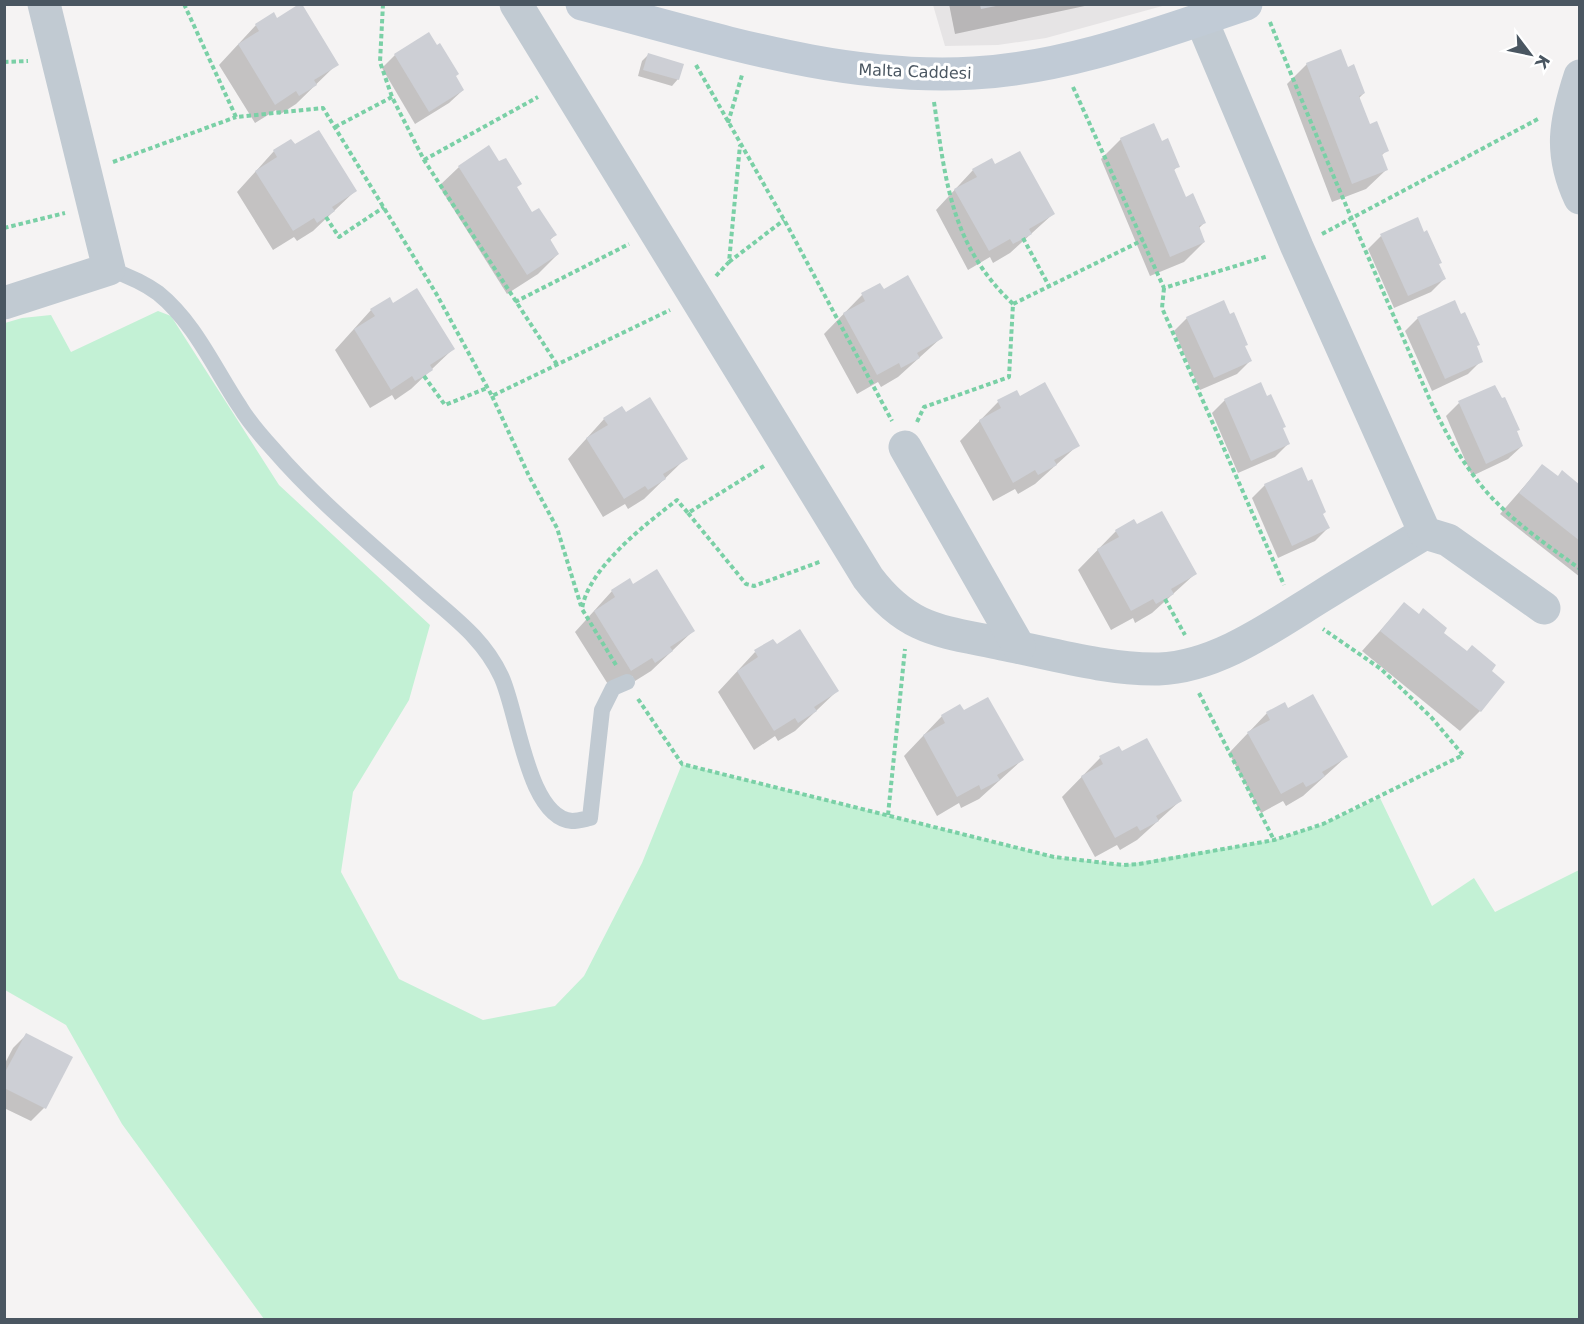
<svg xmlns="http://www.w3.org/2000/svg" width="1584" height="1324" viewBox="0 0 1584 1324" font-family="'DejaVu Sans',sans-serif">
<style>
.education{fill:#e6e4e5}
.green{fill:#c3f1d5}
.shadow{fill:#0003}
.building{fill:#cdcfd5}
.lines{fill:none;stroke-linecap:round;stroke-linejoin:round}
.path{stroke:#7ad0a6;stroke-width:4;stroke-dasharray:4.5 3;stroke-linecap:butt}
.service{stroke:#c1cad2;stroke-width:16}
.minor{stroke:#c1cad2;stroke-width:33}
.secondary{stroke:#c1cbd6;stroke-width:33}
.labels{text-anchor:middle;stroke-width:6;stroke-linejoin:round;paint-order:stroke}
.street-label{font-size:16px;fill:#4a5661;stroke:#fff}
</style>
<rect width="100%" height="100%" fill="#f5f3f3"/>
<polygon class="education" points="933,5 1166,5 1046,38 998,45 945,46"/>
<polygon class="green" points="158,311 171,316 279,485 430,625 409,700 353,792 341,872 399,979 483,1020 555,1006 584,976 642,863 682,764 1054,857 1123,865 1274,840 1323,824 1380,798 1432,906 1474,878 1495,912 1579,870 1579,1319 264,1319 122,1124 66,1025 5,990 5,323 22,318 51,315 71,352"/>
<g class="shadow">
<polygon points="949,4 1094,4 955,34"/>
<polygon points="277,20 337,64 296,104 279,115 276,110 255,123 219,65 256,25"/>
<polygon points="395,55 454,76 463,90 449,103 415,124 382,68"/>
<polygon points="648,55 678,79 672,86 638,76 642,61"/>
<polygon points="1307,64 1364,93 1359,98 1369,125 1387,150 1381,156 1386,170 1366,189 1332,202 1287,84"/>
<polygon points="1121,139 1161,143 1178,166 1173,171 1185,199 1204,223 1198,229 1204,242 1184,262 1150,276 1101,159"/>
<polygon points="291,141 355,191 313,231 297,241 294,237 273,250 237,192 274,151"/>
<polygon points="995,166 1053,214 1010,253 993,263 990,257 968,270 936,210 973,170"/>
<polygon points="459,167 516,188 532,214 555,235 549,241 558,254 538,274 507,294 439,186"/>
<polygon points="1381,236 1437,265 1444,279 1431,292 1394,308 1368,249"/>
<polygon points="880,285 883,291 941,338 898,377 881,387 878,382 857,394 824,334 862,295"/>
<polygon points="392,305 453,349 411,389 395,400 392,395 370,408 335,350 371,310"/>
<polygon points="1229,316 1250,361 1237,374 1200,390 1174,331 1187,318"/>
<polygon points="1418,318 1475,347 1481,361 1468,374 1432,391 1405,331"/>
<polygon points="1020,398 1078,445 1035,484 1018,494 1015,489 993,501 960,441 998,402"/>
<polygon points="1225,400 1281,430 1288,444 1275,457 1238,473 1212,413"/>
<polygon points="1459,403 1516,432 1522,446 1508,459 1472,476 1446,416"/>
<polygon points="626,414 686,458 644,499 628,509 625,504 603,517 568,459 604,419"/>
<polygon points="1542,466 1557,477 1580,487 1580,577 1500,514"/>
<polygon points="1265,485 1322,514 1328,528 1315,541 1278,558 1252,498"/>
<polygon points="1137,526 1195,574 1152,613 1135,623 1133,618 1111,630 1078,570 1116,531"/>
<polygon points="633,586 693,631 651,671 635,681 632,676 611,689 575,632 612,591"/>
<polygon points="1404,604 1489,671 1480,711 1460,731 1362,651"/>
<polygon points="755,652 837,691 795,731 778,741 775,736 754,750 718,692"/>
<polygon points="1285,704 1288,710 1346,757 1303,796 1286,806 1283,801 1261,813 1229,753 1267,713"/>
<polygon points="942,716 1022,760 979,799 961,808 959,803 937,816 904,756"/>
<polygon points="1122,753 1180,801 1137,840 1120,850 1117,845 1095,857 1062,797 1100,758"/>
<polygon points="26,1035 71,1058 44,1108 31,1121 4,1108 4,1065 13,1048"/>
</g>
<g class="building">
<polygon points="299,4 302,4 339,65 314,80 317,85 309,90 299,96 296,91 275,105 238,44 259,31 255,24 274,12 277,18"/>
<polygon points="980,5 996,5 996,6 981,9"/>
<polygon points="429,32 437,45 440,43 459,74 456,76 464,90 429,112 394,54"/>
<polygon points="1341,49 1348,67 1354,64 1365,93 1359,96 1370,124 1377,121 1389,151 1382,154 1388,170 1352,184 1306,63"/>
<polygon points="648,53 684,64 679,80 643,70"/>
<polygon points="1154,123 1162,141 1168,138 1180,167 1174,169 1186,197 1193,193 1206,223 1199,226 1205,242 1170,257 1120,138"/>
<polygon points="319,130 357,191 332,207 335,211 317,223 314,218 293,231 255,171 277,157 273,150 291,139 295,144"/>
<polygon points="489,145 499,161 506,158 522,184 517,187 532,212 539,208 557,235 550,239 559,254 527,275 458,166"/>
<polygon points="1020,151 1055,214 1029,229 1032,234 1013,244 1010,239 989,251 954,189 977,177 972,169 992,158 995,164"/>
<polygon points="1418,217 1424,232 1427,230 1442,263 1439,264 1446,279 1408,296 1380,234"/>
<polygon points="908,275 943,338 917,353 920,358 901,368 899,363 877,375 843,313 865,301 861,293 880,283 884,289"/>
<polygon points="417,288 455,349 430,365 433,370 424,376 415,381 412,376 391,390 354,329 375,316 370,309 390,297 393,303"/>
<polygon points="1224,300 1230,314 1234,312 1248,345 1245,346 1252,361 1214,378 1186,317"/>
<polygon points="1455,300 1461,314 1465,312 1480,345 1477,346 1483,362 1445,379 1417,317"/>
<polygon points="1045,382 1080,446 1054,460 1057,465 1038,475 1035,470 1013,483 979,420 1001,408 997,400 1017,390 1020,396"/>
<polygon points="1261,382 1267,396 1271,394 1286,427 1283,428 1290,444 1251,461 1224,399"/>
<polygon points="1495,385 1502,398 1505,397 1520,430 1517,431 1523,446 1486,464 1458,401"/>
<polygon points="650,397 688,459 663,474 666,479 648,490 645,486 624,499 586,438 608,425 603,418 622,406 626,412"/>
<polygon points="1542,464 1558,476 1562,470 1580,485 1580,541 1519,493"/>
<polygon points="1302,467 1308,481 1312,479 1326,512 1323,514 1330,528 1292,546 1264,484"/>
<polygon points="1162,511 1197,574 1171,589 1174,594 1156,604 1153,599 1131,611 1097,549 1119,537 1115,530 1134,519 1137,524"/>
<polygon points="657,569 695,631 670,647 673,651 655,663 652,658 631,671 594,611 615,597 611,590 630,578 633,584"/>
<polygon points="1404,602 1419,614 1423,608 1447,628 1444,633 1467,651 1472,645 1496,665 1492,671 1505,682 1481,712 1380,631"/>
<polygon points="800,629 839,691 814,707 817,711 798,723 795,718 774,731 737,671 758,657 754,650 773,639 777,644"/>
<polygon points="1313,694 1348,757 1322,772 1325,776 1316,782 1306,787 1303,782 1281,794 1247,732 1270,720 1266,712 1285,702 1288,708"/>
<polygon points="988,697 1024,760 997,775 1000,780 981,790 979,785 957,797 923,735 945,723 941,715 960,704 964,710"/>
<polygon points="1147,738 1182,801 1156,816 1159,821 1140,831 1137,826 1115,838 1081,776 1103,764 1099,756 1119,746 1122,751"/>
<polygon points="26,1033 73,1057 46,1109 4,1088 4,1074"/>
</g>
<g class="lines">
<g class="path">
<polyline points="184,4 236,117 323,108 437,295 492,396 670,310"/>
<polyline points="383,4 380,62 392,97 424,160 558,366"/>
<path d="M1270,22C1310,122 1352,220 1395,319C1419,373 1440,433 1477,480C1504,516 1543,542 1580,569"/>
<polyline points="4,62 28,61"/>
<polyline points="696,65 787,225 892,421"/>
<polyline points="1073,87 1164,288 1268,256"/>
<path d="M934,102C946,183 951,245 1013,304"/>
<polyline points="728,123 742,75"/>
<polyline points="335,127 392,97"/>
<polyline points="424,160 538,97"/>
<polyline points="113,162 236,117"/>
<polyline points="326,217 339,237 384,207"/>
<polyline points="4,228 65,213"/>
<polyline points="1322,234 1538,119"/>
<polyline points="1023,238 1049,286"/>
<polyline points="729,262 784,220"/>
<polyline points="716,276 729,262 740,145"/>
<polyline points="1164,288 1162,308 1284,585"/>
<polyline points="515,302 629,244"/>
<polyline points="424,376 445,405 487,388"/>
<polyline points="492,396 529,476 557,528 581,606"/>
<polyline points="917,422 924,407 1009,377 1013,304 1143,240"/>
<polyline points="688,513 746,584 754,586 822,561"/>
<polyline points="1165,599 1185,635"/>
<path d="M616,665L582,609C588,568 646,524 677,500L688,513L764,466"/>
<polyline points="1199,693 1274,840"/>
<polyline points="638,699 682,764 1054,857 1123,865 1139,864 1274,840 1323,824 1463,755 1431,717 1381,669 1323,629"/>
<polyline points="888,815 905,649"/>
</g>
<path class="service" d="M109,269C126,275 143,282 158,293C195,323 214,368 240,407C249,422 262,437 274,450C317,500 370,543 419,587C451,616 482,636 501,676C518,711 527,817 572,821C578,821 585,819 590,818L602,710L613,688L627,682"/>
<g class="minor">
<path d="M516,4L868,578C908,631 941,631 1002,644C1052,654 1108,670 1159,669C1217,667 1273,626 1320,597C1355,575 1390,554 1425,533"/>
<polyline points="1201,19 1297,247 1425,533 1448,540 1544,608"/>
<path d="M1580,76C1565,122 1559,153 1580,198"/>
<polyline points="4,303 109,269 44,4"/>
<polyline points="905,447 1019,647"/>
</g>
<path class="secondary" d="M582,4C711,37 839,81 974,73C1067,68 1159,33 1246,4"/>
</g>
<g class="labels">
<g class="street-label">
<text transform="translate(915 71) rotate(2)" y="6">Malta Caddesi</text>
</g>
</g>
<rect width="1584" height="1324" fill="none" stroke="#4a5661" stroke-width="12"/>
<g transform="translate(1530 54) rotate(122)" stroke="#ffffff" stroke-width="4.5" paint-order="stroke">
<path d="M0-4.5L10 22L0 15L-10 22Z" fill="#4a5661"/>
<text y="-9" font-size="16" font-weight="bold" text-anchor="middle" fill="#4a5661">K</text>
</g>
</svg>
